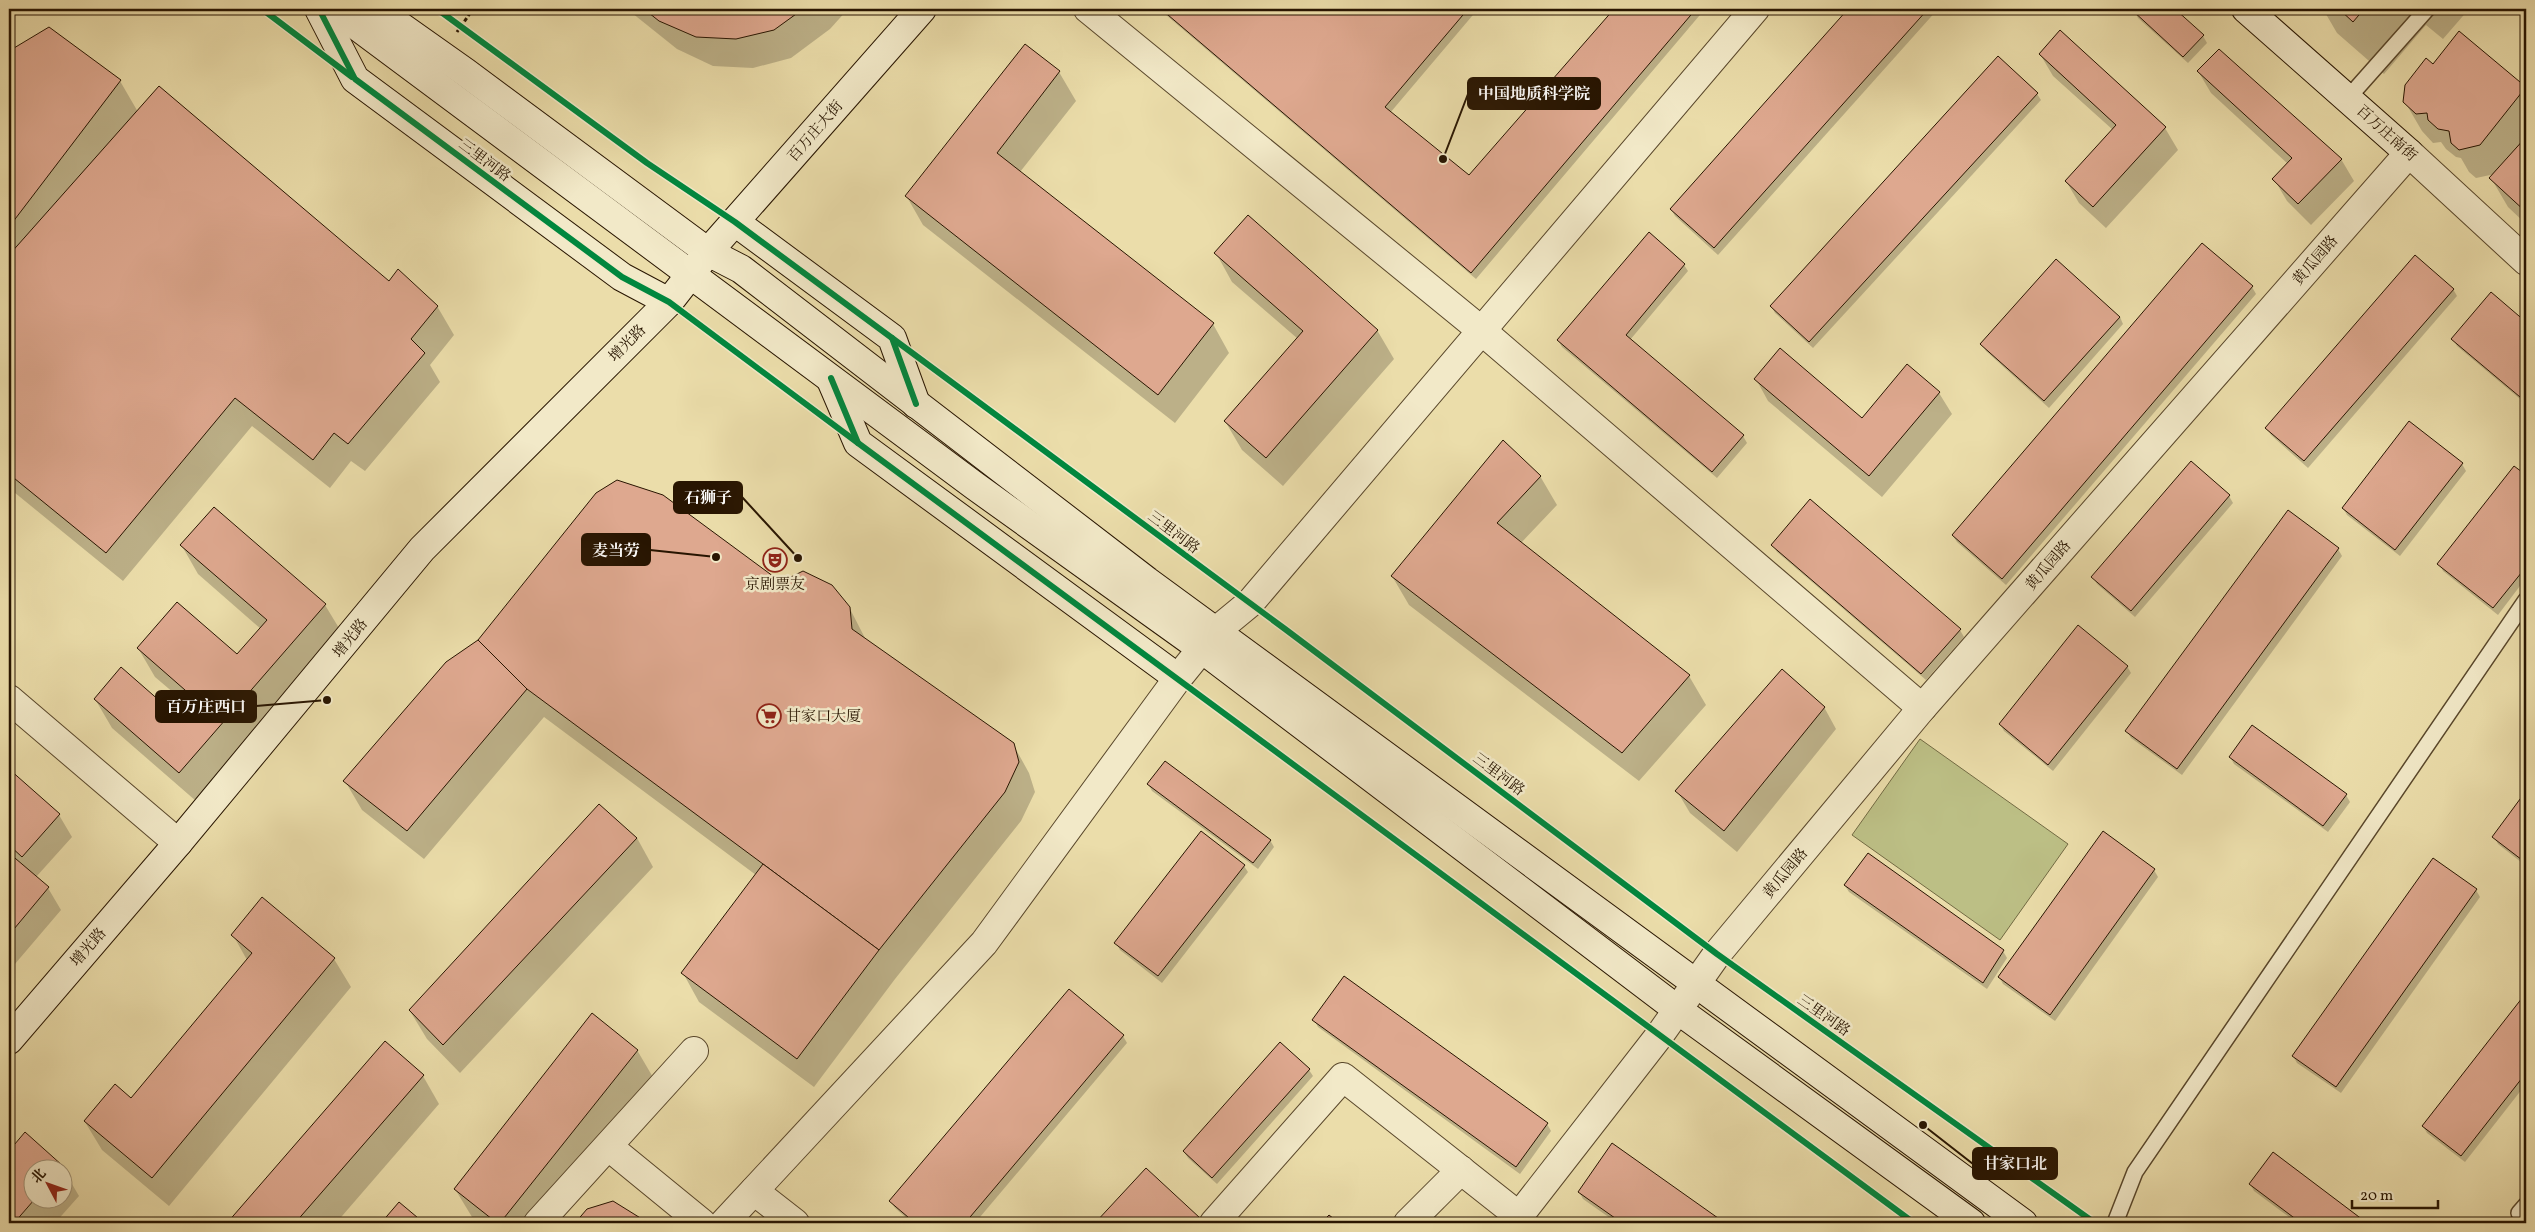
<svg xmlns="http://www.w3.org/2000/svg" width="2535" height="1232" viewBox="0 0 2535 1232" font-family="Vollkorn,'Noto Serif SC',serif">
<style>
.green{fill:#bcbf85;stroke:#726a43}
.shadow{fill:#0003;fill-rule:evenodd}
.building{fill:#dea88f;stroke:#281501}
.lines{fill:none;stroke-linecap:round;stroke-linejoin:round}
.lane-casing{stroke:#59472b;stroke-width:18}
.street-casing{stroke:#59472b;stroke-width:30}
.secondary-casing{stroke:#281501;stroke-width:30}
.path{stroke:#281501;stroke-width:3;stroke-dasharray:4 2.5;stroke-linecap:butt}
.lane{stroke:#f2e9c8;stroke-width:15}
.street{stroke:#f2e9c8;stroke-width:28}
.secondary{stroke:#f2e9c8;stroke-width:28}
.cycleway-casing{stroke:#f2e9c8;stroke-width:9}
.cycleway{stroke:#00873e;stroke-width:6}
.labels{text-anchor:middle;stroke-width:5;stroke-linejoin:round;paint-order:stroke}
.street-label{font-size:15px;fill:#281501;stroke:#f2e9c8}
.poi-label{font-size:15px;fill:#281501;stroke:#f2e9c8}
.leader{fill:none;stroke:#281501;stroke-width:2}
.callout-dot{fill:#281501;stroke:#f2e9c8;stroke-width:2}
.callout{fill:#281501;stroke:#281501;stroke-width:2}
.callout-label{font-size:16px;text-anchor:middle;font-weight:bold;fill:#fff}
</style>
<rect width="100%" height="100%" fill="#ebddaa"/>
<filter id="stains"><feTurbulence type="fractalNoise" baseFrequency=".004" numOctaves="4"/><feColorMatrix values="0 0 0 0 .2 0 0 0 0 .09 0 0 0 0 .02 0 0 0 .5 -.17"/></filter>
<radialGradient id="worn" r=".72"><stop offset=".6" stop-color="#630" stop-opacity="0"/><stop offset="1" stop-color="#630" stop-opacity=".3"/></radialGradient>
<polygon class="green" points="1920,739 2068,844 2000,940 1852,835"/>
<g class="shadow">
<polygon points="627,9 848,9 830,29 791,58 753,68 713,66 677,49"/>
<polygon points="1159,9 1478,9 1390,113 1470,177 1616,9 1705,9 1476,279"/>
<polygon points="1850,9 1938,9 1718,255 1675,216 1671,209"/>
<polygon points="2136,9 2174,9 2203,36 2207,43 2188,63 2138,18 2134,11"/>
<polygon points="2323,9 2469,9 2443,39 2426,25 2384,74 2337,33"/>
<polygon points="49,28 120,81 138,112 389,282 437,306 454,335 430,365 440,382 365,471 351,461 330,488 252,426 123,581 9,488 9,52"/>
<polygon points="2060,32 2165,128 2178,150 2106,228 2079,203 2066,181 2113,130 2053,76 2040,54"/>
<polygon points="2459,33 2526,87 2526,224 2508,207 2491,178 2495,174 2476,178 2469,172 2461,158 2456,157 2446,149 2441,142 2433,143 2422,131 2405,102"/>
<polygon points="1025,46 1059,72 1076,101 1020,172 1213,324 1229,353 1175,423 923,225 907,197"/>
<polygon points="2198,71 2341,159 2354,181 2311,225 2287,201 2274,179 2288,164 2211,93"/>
<polygon points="2037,94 2041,100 1813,348 1775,313 1771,306"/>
<polygon points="1216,253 1377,330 1394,359 1283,486 1242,450 1225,421 1298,339 1232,282"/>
<polygon points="1684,265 1688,271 1630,340 1743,436 1747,443 1717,478 1562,347 1558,340"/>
<polygon points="2252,287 2256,294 2006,585 1957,542 1953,536"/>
<polygon points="2453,289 2457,296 2308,468 2271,435 2267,428"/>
<polygon points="2491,294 2526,324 2526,404 2457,346 2453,339"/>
<polygon points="2120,317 2123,324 2049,408 1986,351 1982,344"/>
<polygon points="1756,379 1862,420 1939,393 1952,414 1882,497 1768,401"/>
<polygon points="2410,423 2462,464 2466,471 2400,556 2347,515 2343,508"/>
<polygon points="2191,463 2229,496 2233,503 2135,617 2097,584 2093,577"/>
<polygon points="2515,468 2526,477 2526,578 2498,615 2443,571 2439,564"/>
<polygon points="1540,476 1557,505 1521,543 1689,676 1706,705 1639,781 1409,605 1392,576"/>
<polygon points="2288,512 2338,549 2342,556 2182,775 2131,738 2127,731"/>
<polygon points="1773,545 1960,630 1964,637 1926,680 1777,552"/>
<polygon points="182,546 325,605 342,633 196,801 112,728 95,699 177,718 188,705 155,677 138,648 238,656 261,629 198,574"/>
<polygon points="781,583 849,607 866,640 1013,744 1029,773 1035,792 1021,821 895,979 814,1087 699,1002 683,973 756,875 544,717 424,859 362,810 345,781 447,663"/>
<polygon points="2127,666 2131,673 2053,771 2004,731 2000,724"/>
<polygon points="1824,707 1836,729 1737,852 1690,813 1677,791"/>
<polygon points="2230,757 2346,795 2350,802 2328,832 2234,764"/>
<polygon points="9,770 59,815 72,837 36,877 48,888 61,910 9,971"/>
<polygon points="1148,784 1270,840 1274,847 1258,869 1152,791"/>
<polygon points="2526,793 2526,866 2498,844 2494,837"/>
<polygon points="637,838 653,867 460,1073 427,1039 410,1011"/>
<polygon points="1244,866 1248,872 1162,983 1120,950 1116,943"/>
<polygon points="2154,870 2158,877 2055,1021 2003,984 1999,977"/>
<polygon points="1845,886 2003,951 2007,958 1987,989 1849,892"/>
<polygon points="2476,890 2480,897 2341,1093 2297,1063 2293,1056"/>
<polygon points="233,935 334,959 351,987 169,1206 102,1150 85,1122 131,1099 247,960"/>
<polygon points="1345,978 1547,1124 1551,1131 1520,1174 1318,1027 1314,1020"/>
<polygon points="2526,995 2526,1084 2465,1162 2427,1133 2423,1126"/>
<polygon points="1123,1036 1127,1043 975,1223 912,1223 895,1208 891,1202"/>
<polygon points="385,1043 423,1076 439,1104 336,1223 228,1223"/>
<polygon points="637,1050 654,1079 539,1223 479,1223 472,1217 455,1189"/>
<polygon points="1309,1070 1313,1076 1217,1184 1188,1158 1184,1152"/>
<path d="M25,1134L62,1167L79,1196L55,1223H9V1153ZM32,1170H62V1200H32Z"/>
<polygon points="1613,1145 1723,1223 1617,1223 1583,1199 1579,1192"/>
<polygon points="2274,1153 2365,1223 2297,1223 2254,1191 2250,1184"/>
<polygon points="1146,1170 1199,1219 1202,1223 1097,1223"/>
<polygon points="588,1210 641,1220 643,1223 577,1223"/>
</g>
<g class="building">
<polygon points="644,9 803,9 774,30 736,39 696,37 659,21"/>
<polygon points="1161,9 1468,9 1385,107 1469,175 1614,9 1696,9 1471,273"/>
<polygon points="1848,9 1928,9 1714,248 1670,209"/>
<polygon points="2134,9 2175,9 2204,35 2183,57 2132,10"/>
<polygon points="2339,9 2364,9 2353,22"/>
<polygon points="49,27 121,80 9,227 9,51"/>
<polygon points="2060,30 2166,127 2093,207 2065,181 2116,125 2039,54"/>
<polygon points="2459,31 2526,87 2480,145 2459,150 2451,143 2449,131 2438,129 2428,120 2427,113 2416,114 2403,102 2405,85 2426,58 2433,64"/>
<polygon points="1025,44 1060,71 997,153 1214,323 1158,395 905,196"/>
<polygon points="2219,49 2342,159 2298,204 2272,179 2292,158 2197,71"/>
<polygon points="1998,56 2038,93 1809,342 1770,306"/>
<polygon points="159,86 389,281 398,269 438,306 411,339 425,353 348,444 334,433 313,460 235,398 106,553 9,474 9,255"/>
<polygon points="2526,137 2526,212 2489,178"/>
<polygon points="1248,215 1378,330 1266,458 1224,421 1303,331 1214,253"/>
<polygon points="1649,232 1685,264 1626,335 1744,435 1712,472 1557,340"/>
<polygon points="2202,243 2253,286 2002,579 1952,535"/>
<polygon points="2415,255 2454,289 2304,461 2265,428"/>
<polygon points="2056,259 2120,317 2044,401 1980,344"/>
<polygon points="2491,292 2526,322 2526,402 2451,339"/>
<polygon points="1780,348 1862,418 1907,364 1940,392 1869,476 1754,379"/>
<polygon points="2409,421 2463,463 2395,550 2342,508"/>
<polygon points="1503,440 1541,476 1497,523 1690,675 1622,753 1391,576"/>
<polygon points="2191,461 2230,495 2131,611 2091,577"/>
<polygon points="2514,466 2526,475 2526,567 2493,608 2437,564"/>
<polygon points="617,480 663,495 781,582 803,571 832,585 850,607 852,629 1014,743 1019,762 1005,792 879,950 527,689 478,640 596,493"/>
<polygon points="1810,499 1961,629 1921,674 1771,545"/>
<polygon points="214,507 326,604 179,773 94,699 121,667 177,716 193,697 137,648 177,602 237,654 267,620 180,545"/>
<polygon points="2288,510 2339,548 2177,769 2125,731"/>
<polygon points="2078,625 2128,666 2048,765 1999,724"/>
<polygon points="478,640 527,689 407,831 343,781 446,662"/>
<polygon points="1782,669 1825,707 1724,831 1675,791"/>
<polygon points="2252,725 2347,794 2323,826 2229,757"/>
<polygon points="1165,761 1271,840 1253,863 1147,784"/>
<polygon points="9,769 60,814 22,857 9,845"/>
<polygon points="2526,791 2526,863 2492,837"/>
<polygon points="599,804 637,838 443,1045 409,1010"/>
<polygon points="1201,831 1245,865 1158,976 1114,943"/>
<polygon points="2103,831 2155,869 2050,1015 1998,977"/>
<polygon points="9,853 49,887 9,935"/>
<polygon points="1868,853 2004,950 1983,983 1844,885"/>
<polygon points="2433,858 2477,889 2336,1087 2292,1056"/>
<polygon points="763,864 879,950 797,1059 681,973"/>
<polygon points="262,897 335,958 152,1178 84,1121 115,1084 131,1098 252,953 231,935"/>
<polygon points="1344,976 1548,1123 1516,1167 1312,1020"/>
<polygon points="1069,989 1124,1035 965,1223 915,1223 889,1201"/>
<polygon points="2526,993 2526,1073 2461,1156 2422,1126"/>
<polygon points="592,1013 638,1050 500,1223 497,1223 454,1189"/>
<polygon points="385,1041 424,1075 295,1223 227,1223"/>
<polygon points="1280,1042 1310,1069 1212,1178 1183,1151"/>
<polygon points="25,1132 63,1166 61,1170 32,1170 32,1200 34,1200 14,1223 9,1223 9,1151"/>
<polygon points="1612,1143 1725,1223 1622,1223 1578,1192"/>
<polygon points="2273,1152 2367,1223 2301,1223 2249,1184"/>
<polygon points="1146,1168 1200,1218 1195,1223 1095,1223"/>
<polygon points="613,1201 642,1219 642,1223 575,1223 587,1209"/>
<polygon points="399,1202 424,1223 381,1223"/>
<polygon points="1329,1215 1339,1223 1321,1223"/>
</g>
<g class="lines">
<g class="lane-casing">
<g id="lane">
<polyline points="2348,98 2427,9"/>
<polyline points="2519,1213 2526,1205"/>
<polyline points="2115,1223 2135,1172 2526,600"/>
</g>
</g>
<g class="street-casing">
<g id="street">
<polyline points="1088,9 1482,331 1922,708"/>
<polyline points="9,699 178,843"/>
<polyline points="609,1147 702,1223"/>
<polyline points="754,1191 795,1223"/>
<polyline points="538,1223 694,1051"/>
<polyline points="724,1223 984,943 1178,678 1216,631 1250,603 1755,9"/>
<polyline points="1214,1223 1343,1077 1519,1216"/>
<polyline points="1408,1223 1461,1170"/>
<polyline points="1517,1223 1519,1216 1659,1036 1717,954 1922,708 2409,153 2526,261"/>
</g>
</g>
<g class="secondary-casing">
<g id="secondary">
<polyline points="319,9 355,79 622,277 669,302"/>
<polyline points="334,9 975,486 1202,649 1678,1010 1971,1223"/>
<polyline points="376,9 465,72 708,252 741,269 1147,581 2023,1223"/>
<polyline points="2246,9 2409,153"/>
<polyline points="735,222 892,338 916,404"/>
<polyline points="831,380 858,443 1178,678"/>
<polyline points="9,1040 178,843 422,549 669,302 708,252 922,9"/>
</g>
</g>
<polyline class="path" points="457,32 473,9"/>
<use href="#lane" class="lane"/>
<use href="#street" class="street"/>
<use href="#secondary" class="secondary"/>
<g class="cycleway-casing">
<g id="cycleway">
<polyline points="262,9 352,77"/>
<polyline points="319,9 355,79 622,277 669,302 858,443"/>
<polyline points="437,9 647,163 735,222 892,338 916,404"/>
<polyline points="892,338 1285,629 1717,954 2095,1223"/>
<polyline points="831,378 858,443 1914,1223"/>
</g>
</g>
<use href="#cycleway" class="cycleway"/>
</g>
<defs>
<g id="theatre-ring" transform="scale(1.25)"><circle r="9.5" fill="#f2e9c8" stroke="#8f2418" stroke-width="1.5"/><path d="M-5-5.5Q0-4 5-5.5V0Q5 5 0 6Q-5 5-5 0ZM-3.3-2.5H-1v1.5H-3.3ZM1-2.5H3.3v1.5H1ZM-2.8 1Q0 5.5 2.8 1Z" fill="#8f2418"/></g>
<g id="supermarket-ring" transform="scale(1.25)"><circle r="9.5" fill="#f2e9c8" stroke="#8f2418" stroke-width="1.5"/><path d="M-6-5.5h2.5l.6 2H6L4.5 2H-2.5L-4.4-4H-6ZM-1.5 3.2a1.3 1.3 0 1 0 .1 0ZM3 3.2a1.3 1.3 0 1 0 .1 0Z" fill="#8f2418"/></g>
</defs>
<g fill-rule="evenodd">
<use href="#theatre-ring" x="775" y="560"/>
<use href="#supermarket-ring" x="769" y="716"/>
</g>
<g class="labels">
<g class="street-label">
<text transform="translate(815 131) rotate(-49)" y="5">百万庄大街</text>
<text transform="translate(2387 133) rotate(42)" y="5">百万庄南街</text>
<text transform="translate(485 160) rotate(37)" y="5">三里河路</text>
<text transform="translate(2315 260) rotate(-49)" y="5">黄瓜园路</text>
<text transform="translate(627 343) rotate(-45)" y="5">增光路</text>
<text transform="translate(1174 532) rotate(37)" y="5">三里河路</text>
<text transform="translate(2048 565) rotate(-49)" y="5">黄瓜园路</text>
<text transform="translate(350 638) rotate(-51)" y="5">增光路</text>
<text transform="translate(1499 774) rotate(37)" y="5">三里河路</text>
<text transform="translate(1785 873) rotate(-50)" y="5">黄瓜园路</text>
<text transform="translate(88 947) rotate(-49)" y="5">增光路</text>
<text transform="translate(1824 1015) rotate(35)" y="5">三里河路</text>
</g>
<g class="poi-label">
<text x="775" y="589">京剧票友</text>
<text x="786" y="721" text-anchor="start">甘家口大厦</text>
</g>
</g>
<path class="leader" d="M1443 159L1468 94M798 558L742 497M716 557L650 550M327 700L256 706M1923 1125L1973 1164"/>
<g class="callout-dot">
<circle cx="1443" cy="159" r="5"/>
<circle cx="798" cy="558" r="5"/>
<circle cx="716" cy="557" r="5"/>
<circle cx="327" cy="700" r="5"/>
<circle cx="1923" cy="1125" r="5"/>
</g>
<g class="callout">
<rect x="1468" y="78" width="132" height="31" rx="5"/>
<rect x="674" y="482" width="68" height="31" rx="5"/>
<rect x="582" y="534" width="68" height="31" rx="5"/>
<rect x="156" y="691" width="100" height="31" rx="5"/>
<rect x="1973" y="1148" width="84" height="31" rx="5"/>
</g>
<g class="callout-label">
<text x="1534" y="99">中国地质科学院</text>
<text x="708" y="503">石狮子</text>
<text x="616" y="556">麦当劳</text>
<text x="206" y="712">百万庄西口</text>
<text x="2015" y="1169">甘家口北</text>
</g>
<rect width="2535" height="1232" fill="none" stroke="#ebddaa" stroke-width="30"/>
<rect x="10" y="10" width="2515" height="1212" fill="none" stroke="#281501" stroke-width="2.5"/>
<rect x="15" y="15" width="2505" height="1202" fill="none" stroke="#281501"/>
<g transform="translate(48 1184) rotate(311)"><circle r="24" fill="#f2e9c8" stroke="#a19478"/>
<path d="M0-4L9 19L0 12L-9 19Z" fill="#8f2418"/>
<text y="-8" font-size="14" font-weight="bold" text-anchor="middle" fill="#281501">北</text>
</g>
<path d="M2352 1200v8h86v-8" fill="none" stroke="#281501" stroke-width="2.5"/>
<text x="2360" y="1200" font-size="15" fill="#281501" stroke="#f2e9c8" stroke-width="4" paint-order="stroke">20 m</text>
<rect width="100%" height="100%" filter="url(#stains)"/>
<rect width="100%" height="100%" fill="url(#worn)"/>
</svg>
